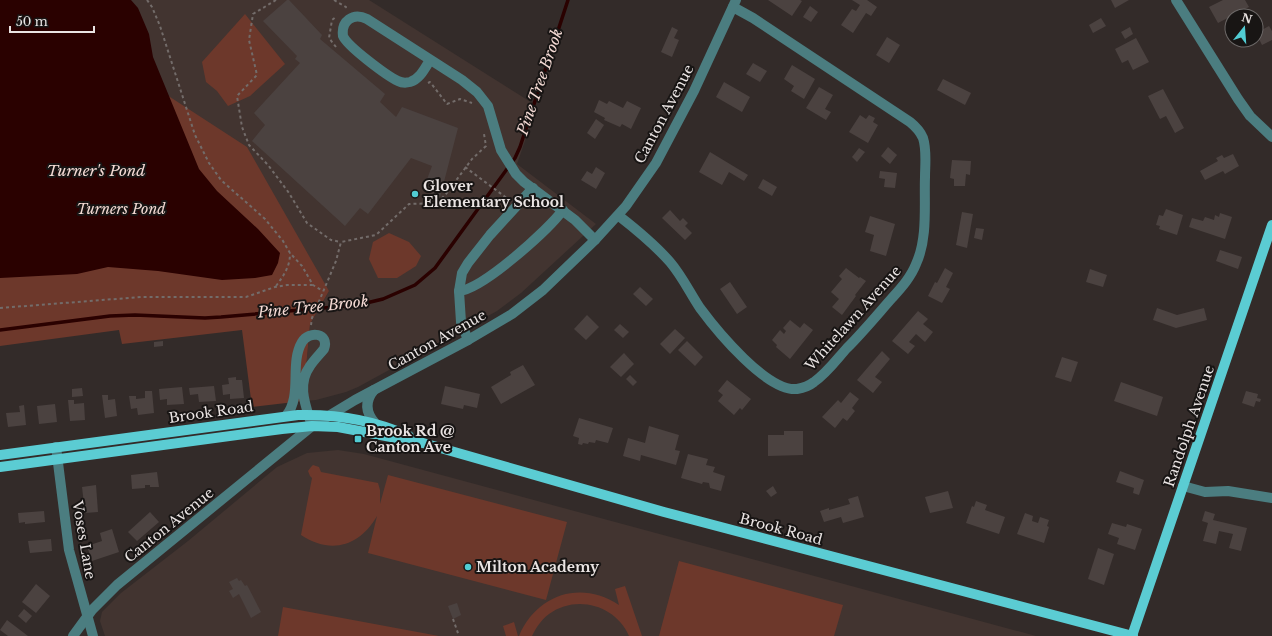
<svg xmlns="http://www.w3.org/2000/svg" width="1272" height="636" viewBox="0 0 1272 636" font-family="'Libre Baskerville',serif">
<style>
.built{fill:#423430}
.green{fill:#6d382b}
.water{fill:#2a0100}
.lines{fill:none;stroke-linecap:round;stroke-linejoin:round}
.stream{stroke:#2a0100;stroke-width:3.5}
.building{fill:#4b4240}
.path{stroke:#736c6a;stroke-width:2;stroke-dasharray:3 3;stroke-linecap:butt}
.minor{stroke:#4b7d80;stroke-width:10}
.major{stroke:#5bccd3;stroke-width:10}
.poi-dot{fill:#51ccd3;stroke:#181514;stroke-width:1.5}
.labels{text-anchor:middle;stroke-width:4;stroke-linejoin:round;paint-order:stroke}
.street-label{font-size:14px;fill:#eae4e3;stroke:#181514}
.poi-label{font-size:14px;font-weight:bold;fill:#eae4e3;stroke:#181514;text-anchor:start}
.park-label{font-size:14px;font-style:italic;fill:#f2d9d2;stroke:#181514}
.water-label{font-size:15px;font-style:italic;fill:#f4dad4;stroke:#181514}
</style>
<rect width="100%" height="100%" fill="#332b29"/>
<g class="built">
<polygon points="42,0 369,0 537,106 517,164 596,224 521,293 497,311 358,387 346,392 316,400 303,401 310,324 329,291 36,10"/>
<polygon points="338,450 364,454 1036,636 105,636 100,621 102,612 121,593 188,541 277,467 307,453"/>
</g>
<g class="green">
<polygon points="0,0 36,10 247,147 329,291 310,324 303,401 252,407 242,330 122,344 119,330 0,346"/>
<polygon points="245,14 285,64 250,96 228,106 217,91 206,82 202,62"/>
<polygon points="389,233 409,242 421,256 416,266 397,278 378,278 369,259 373,242"/>
<path d="M313,465L319,467L321,472L378,483L380,490V504L388,475L567,522L546,600L368,553L377,516C360,546 331,555 301,535L312,478L310,476L308,471L311,467Z"/>
<polygon points="679,561 843,605 834,636 659,636"/>
<path d="M625,586L642,636H629C616,605 576,594 549,614C541,620 536,628 532,636H519C537,594 581,580 619,605L615,589Z"/>
<polygon points="283,607 439,636 278,636"/>
<polygon points="514,622 518,636 506,636 503,626"/>
</g>
<polygon class="water" points="0,0 131,0 138,8 149,34 153,57 199,169 217,191 258,229 280,253 278,263 272,275 255,278 222,280 158,271 108,267 77,274 0,278"/>
<g class="lines">
<polyline class="stream" points="0,330 110,316 135,315 205,318 221,317 358,305 383,299 415,285 435,268 515,158 520,147 568,0"/>
</g>
<g class="building">
<polygon points="287,0 289,0 322,35 320,39 385,94 380,102 396,117 402,107 458,128 440,197 423,190 432,166 411,158 368,214 360,208 345,226 252,141 265,125 254,113 300,63 295,59 297,56 263,21"/>
<polygon points="768,0 800,0 802,1 792,16"/>
<polygon points="852,0 867,0 877,7 871,16 866,13 853,33 841,25 852,9 856,11 860,5"/>
<polygon points="1111,0 1129,0 1115,8"/>
<polygon points="1223,0 1245,0 1249,7 1218,23 1209,7"/>
<polygon points="810,6 818,12 811,22 803,17"/>
<polygon points="1101,18 1106,26 1093,33 1089,25"/>
<polygon points="1269,26 1272,31 1272,40 1262,45 1256,33"/>
<polygon points="672,27 678,30 674,38 679,40 672,57 661,52"/>
<polygon points="1130,27 1133,34 1125,39 1121,32"/>
<polygon points="887,37 900,45 889,63 876,55"/>
<polygon points="1136,38 1149,62 1133,70 1128,60 1122,63 1115,49"/>
<polygon points="753,63 767,71 760,82 746,74"/>
<polygon points="792,65 815,79 804,99 791,91 794,86 784,79"/>
<polygon points="943,79 971,93 965,105 937,90"/>
<polygon points="724,82 750,97 742,112 716,97"/>
<polygon points="819,87 833,95 825,109 831,112 826,120 806,108"/>
<polygon points="1163,89 1184,128 1175,133 1166,116 1160,119 1148,96"/>
<polygon points="599,100 607,104 609,101 623,108 627,101 641,108 631,129 622,124 620,127 604,120 605,118 594,112"/>
<polygon points="860,115 866,119 869,115 875,118 873,122 878,125 868,143 849,132"/>
<polygon points="596,119 604,125 595,139 587,133"/>
<polygon points="888,147 897,155 890,164 881,156"/>
<polygon points="859,148 865,152 857,162 852,157"/>
<polygon points="710,152 748,175 744,181 729,172 722,185 699,172"/>
<polygon points="1233,154 1239,166 1225,174 1223,171 1205,180 1200,171 1218,161 1216,158 1222,155 1224,158"/>
<polygon points="952,160 971,161 970,175 966,174 965,186 954,186 954,179 950,178"/>
<polygon points="596,167 605,173 596,189 581,180 587,171 592,174"/>
<polygon points="880,171 897,173 895,188 884,187 885,179 879,178"/>
<polygon points="763,179 777,187 772,196 758,188"/>
<polygon points="1166,209 1183,215 1177,235 1159,229 1160,226 1156,225 1159,215 1163,216"/>
<polygon points="670,210 680,221 683,218 688,223 685,226 692,233 685,240 662,218"/>
<polygon points="962,212 973,214 967,248 956,245"/>
<polygon points="1220,213 1232,217 1225,239 1189,227 1192,218 1203,221 1205,217 1214,220 1215,215 1219,217"/>
<polygon points="870,216 895,224 886,256 870,251 874,235 865,232"/>
<polygon points="976,228 984,229 982,240 974,238"/>
<polygon points="1220,250 1242,257 1238,269 1216,261"/>
<polygon points="846,268 859,278 860,277 866,281 855,295 856,296 842,315 832,307 839,299 831,292 842,279 839,276"/>
<polygon points="945,268 953,273 946,287 950,289 942,303 928,296 935,282 937,283"/>
<polygon points="1090,269 1107,275 1103,287 1086,282"/>
<polygon points="730,282 747,307 737,314 720,289"/>
<polygon points="640,287 653,299 646,306 633,294"/>
<polygon points="1157,308 1177,315 1204,308 1207,320 1176,328 1153,320"/>
<polygon points="918,311 928,319 923,324 933,332 925,342 916,334 909,342 915,346 908,354 892,341"/>
<polygon points="587,315 599,327 586,340 574,329"/>
<polygon points="790,320 800,328 804,323 813,330 790,359 776,347 777,345 772,340 780,330 784,334 786,331 783,328"/>
<polygon points="620,324 629,332 623,338 614,330"/>
<polygon points="675,329 685,338 670,354 660,344"/>
<polygon points="163,341 163,346 154,347 154,342"/>
<polygon points="687,341 703,357 695,366 678,350"/>
<polygon points="882,351 890,359 875,377 882,382 873,393 857,380"/>
<polygon points="624,353 634,364 621,377 610,367"/>
<polygon points="1062,357 1078,362 1071,382 1055,377"/>
<polygon points="523,365 535,385 501,404 491,387 511,375 510,372"/>
<polygon points="630,375 637,382 633,386 626,379"/>
<polygon points="236,377 236,380 242,380 244,398 230,399 230,394 223,395 222,385 229,384 228,378"/>
<polygon points="727,380 751,399 742,410 740,408 734,415 718,401 723,395 718,391"/>
<polygon points="1121,382 1163,397 1157,416 1114,401"/>
<polygon points="214,386 216,401 199,402 198,394 190,395 189,388"/>
<polygon points="445,386 480,394 477,408 464,405 463,409 441,404"/>
<polygon points="182,387 184,404 167,405 167,399 160,400 159,389"/>
<polygon points="82,388 83,396 72,397 72,389"/>
<polygon points="145,391 152,391 154,413 138,415 137,408 131,409 129,396 136,396 136,399 145,398"/>
<polygon points="1246,391 1258,394 1257,398 1261,399 1260,402 1256,401 1254,407 1242,403"/>
<polygon points="850,392 859,399 852,408 855,411 847,421 843,418 835,428 822,417 838,400 841,403"/>
<polygon points="102,395 108,395 108,400 115,399 117,416 105,418"/>
<polygon points="68,400 74,400 74,404 84,403 85,420 70,421"/>
<polygon points="55,404 57,422 39,424 37,406"/>
<polygon points="24,405 26,425 8,427 6,413 20,412 19,406"/>
<polygon points="579,418 613,428 608,443 596,440 595,443 589,442 588,444 583,443 582,445 578,444 579,438 573,436"/>
<polygon points="649,426 679,435 675,450 680,451 676,465 641,455 640,461 623,456 628,438 645,443"/>
<polygon points="784,431 803,431 803,455 768,456 768,435 784,435"/>
<polygon points="688,454 708,459 706,465 715,467 713,472 725,476 721,491 710,488 709,483 703,482 702,484 681,478"/>
<polygon points="1120,471 1144,480 1139,495 1133,493 1134,488 1116,482"/>
<polygon points="157,472 159,487 150,487 150,485 145,485 145,488 132,489 131,475"/>
<polygon points="96,485 98,512 85,513 82,487"/>
<polygon points="773,486 777,493 771,497 766,491"/>
<polygon points="948,491 953,508 930,513 925,497"/>
<polygon points="858,496 864,517 843,523 841,517 824,522 820,511 829,508 829,510 850,504 848,499"/>
<polygon points="976,501 987,505 985,510 1005,517 999,534 966,523 972,506 974,507"/>
<polygon points="44,511 45,522 25,524 25,522 19,523 18,513"/>
<polygon points="1205,511 1215,514 1213,520 1247,528 1241,551 1229,548 1233,534 1219,531 1216,544 1203,541 1208,523 1202,521"/>
<polygon points="150,512 159,522 137,541 128,532"/>
<polygon points="1025,513 1033,516 1032,521 1038,523 1040,517 1049,520 1047,526 1049,527 1044,543 1017,534"/>
<polygon points="1112,523 1126,527 1127,524 1142,529 1135,550 1117,544 1119,538 1108,534"/>
<polygon points="112,529 119,552 92,561 87,546 102,541 100,533"/>
<polygon points="51,539 52,551 30,553 28,541"/>
<polygon points="1098,548 1114,554 1104,585 1088,579"/>
<polygon points="237,578 239,581 241,580 245,586 247,585 261,612 251,618 239,594 233,598 229,591 233,589 229,582"/>
<polygon points="36,584 50,596 36,613 22,602"/>
<polygon points="457,603 461,615 453,619 448,606"/>
<polygon points="24,609 32,616 26,623 18,616"/>
<polygon points="7,620 28,636 8,636 0,630"/>
</g>
<g class="lines">
<g class="path">
<polyline points="147,0 152,7 160,26 195,135 209,163 221,180 265,219 283,241 290,253 302,266 313,285 323,291"/>
<polyline points="276,0 253,14 249,40 257,75 237,96 242,127 249,145 268,165 289,193 307,223 331,240 341,242"/>
<polyline points="334,0 346,7 344,9"/>
<polyline points="336,47 329,38 332,20 337,16"/>
<polyline points="428,83 430,82 447,104 460,99 472,103"/>
<polyline points="465,167 508,199"/>
<path d="M276,286C284,275 290,267 290,253"/>
<polyline points="0,308 141,297 246,297 275,287 287,285 313,285"/>
<polyline points="311,325 312,318 336,261 341,242 376,235 409,204 437,203 446,194 472,159 486,146 484,134"/>
<polyline points="453,619 459,636"/>
</g>
<g class="minor">
<polyline points="1176,0 1238,99 1250,116 1272,137"/>
<path d="M430,60C425,68 420,79 410,82C406,83 402,83 398,81C387,76 347,46 343,36C341,21 353,12 367,19L462,80L477,92L488,106L501,150L516,174L524,182L575,220L595,240"/>
<path d="M619,216C637,230 655,245 670,262C682,276 690,293 700,308C717,331 767,392 797,389C803,388 809,386 814,382C827,373 837,359 847,348C863,332 877,315 892,298C901,288 911,277 916,264C928,238 924,205 925,177C925,165 927,150 923,138C920,131 915,126 910,122L753,18L733,7"/>
<polyline points="459,291 462,273 468,263 490,235 533,188"/>
<path d="M468,340L461,322L459,291C483,289 548,230 563,210"/>
<path d="M374,390C364,402 366,413 375,423"/>
<path d="M286,416C303,395 289,364 302,342C309,330 330,333 324,349C319,355 314,360 310,366C297,384 305,404 311,423"/>
<polyline points="56,447 69,550 93,636"/>
<polyline points="1183,486 1205,492 1228,491 1272,498"/>
<polyline points="73,636 92,610 117,585 312,426 355,400 468,340 512,314 543,290 595,240 626,206 656,163 694,91 736,0"/>
</g>
<g class="major">
<path d="M0,455L298,415C336,414 374,420 409,436"/>
<polyline points="0,467 282,429 312,426 338,427 423,443 664,512 1133,636"/>
<polyline points="1132,636 1272,225"/>
</g>
</g>
<g class="poi-dot">
<circle cx="415" cy="194" r="4"/>
<rect x="354" y="435" width="8" height="8" rx="2"/>
<circle cx="468" cy="567" r="4"/>
</g>
<g class="labels">
<g class="street-label">
<text transform="translate(664 114) rotate(-62)" y="5">Canton Avenue</text>
<text transform="translate(853 318) rotate(-48)" y="5">Whitelawn Avenue</text>
<text transform="translate(437 340) rotate(-29)" y="5">Canton Avenue</text>
<text transform="translate(211 412) rotate(-8)" y="5">Brook Road</text>
<text transform="translate(1189 426) rotate(-71)" y="5">Randolph Avenue</text>
<text transform="translate(169 525) rotate(-39)" y="5">Canton Avenue</text>
<text transform="translate(781 529) rotate(15)" y="5">Brook Road</text>
<text transform="translate(84 540) rotate(80)" y="5">Voses Lane</text>
</g>
<g class="poi-label">
<text x="423" y="191">Glover<tspan x="423" dy="16">Elementary School</tspan></text>
<text x="366" y="436">Brook Rd @<tspan x="366" dy="16">Canton Ave</tspan></text>
<text x="476" y="572">Milton Academy</text>
</g>
<g class="park-label">
<text x="121" y="214">Turners Pond</text>
</g>
<g class="water-label">
<text transform="translate(540 82) rotate(-71)" y="5">Pine Tree Brook</text>
<text x="96" y="176">Turner's Pond</text>
<text transform="translate(313 307) rotate(-6)" y="5">Pine Tree Brook</text>
</g>
</g>
<g transform="translate(1244 28) rotate(17)"><circle r="19" fill="#181514" stroke="#6c6867"/>
<path d="M0-3L7 15L0 10L-7 15Z" fill="#51ccd3"/>
<text y="-6" font-size="11" font-weight="bold" text-anchor="middle" fill="#eae4e3">N</text>
</g>
<path d="M10 26v6h84v-6" fill="none" stroke="#eae4e3" stroke-width="2"/>
<text x="16" y="26" font-size="12" fill="#eae4e3" stroke="#181514" stroke-width="3" paint-order="stroke">50 m</text>
</svg>
